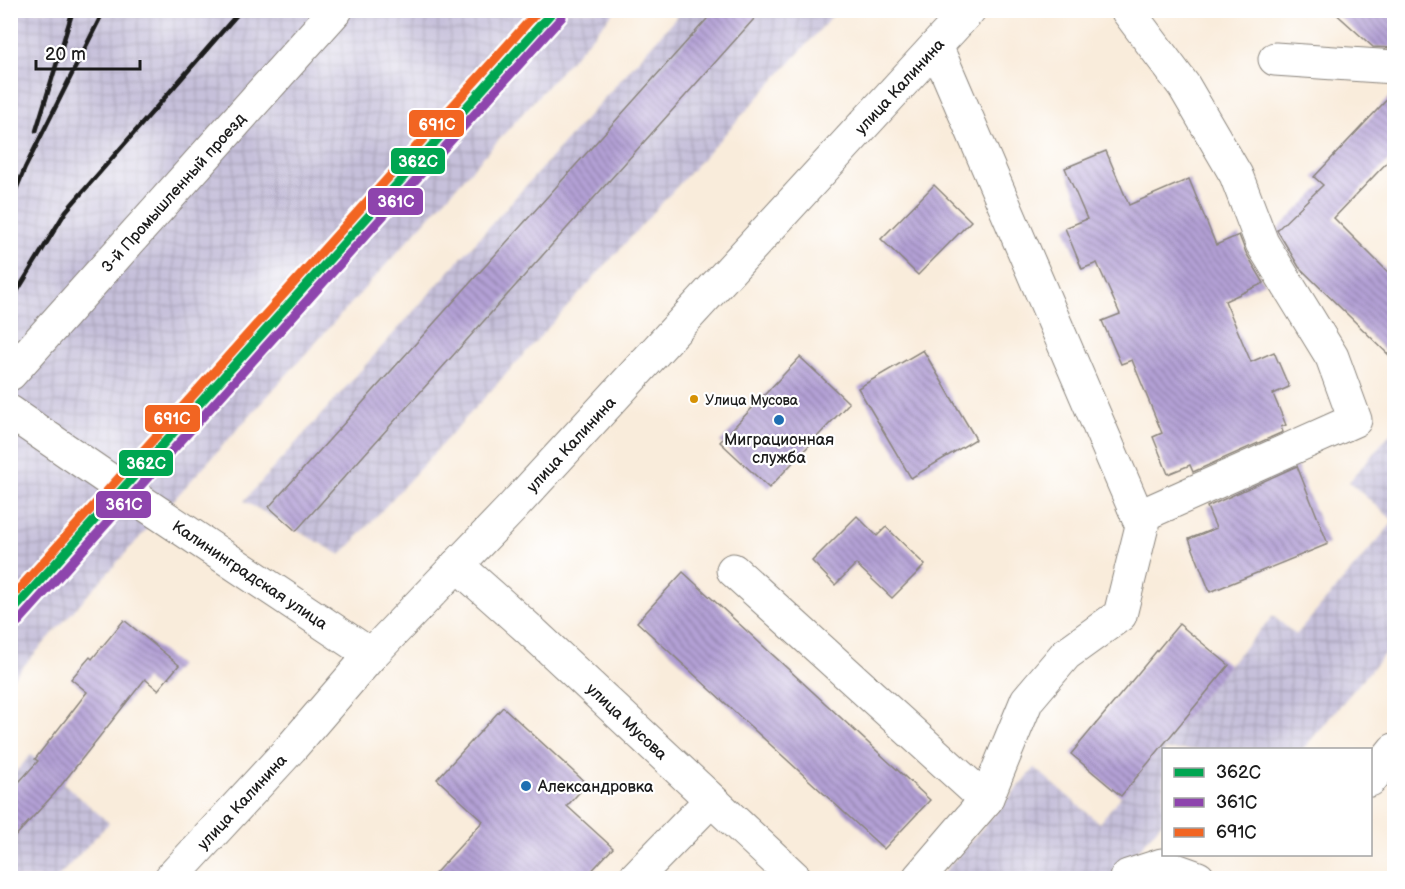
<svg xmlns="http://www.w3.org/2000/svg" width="1405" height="889" viewBox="0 0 1405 889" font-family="'Balsamiq Sans',sans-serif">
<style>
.industrial{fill:url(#industrial-grid)}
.building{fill:url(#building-back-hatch)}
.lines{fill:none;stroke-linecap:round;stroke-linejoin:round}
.minor-casing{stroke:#8a847c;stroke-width:35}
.major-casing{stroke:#8a847c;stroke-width:35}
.minor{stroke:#fff;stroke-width:33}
.major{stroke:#fff;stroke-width:33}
.rail{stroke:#1c1c1c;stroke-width:4.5}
.rail-1-casing{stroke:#fff;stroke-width:14}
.rail-2-casing{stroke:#fff;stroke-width:14}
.rail-3-casing{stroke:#fff;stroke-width:14}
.rail-1{stroke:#00a651;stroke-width:9}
.rail-2{stroke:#8e44ad;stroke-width:9}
.rail-3{stroke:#f26522;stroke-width:9}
.bus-dot{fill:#d69104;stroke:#fff;stroke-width:2}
.poi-dot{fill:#1f6fb2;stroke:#fff;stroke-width:2}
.labels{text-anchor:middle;stroke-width:4.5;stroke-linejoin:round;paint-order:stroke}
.bus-label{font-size:14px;fill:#1c1c1c;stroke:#fff;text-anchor:start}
.street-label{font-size:16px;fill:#1c1c1c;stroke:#fff}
.poi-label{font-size:16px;fill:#1c1c1c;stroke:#fff}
.line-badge{stroke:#fff;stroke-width:2}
.badge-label{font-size:16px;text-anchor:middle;font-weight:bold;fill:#fff}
</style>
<defs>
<pattern id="industrial-grid" width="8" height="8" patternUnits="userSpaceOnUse" patternTransform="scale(1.5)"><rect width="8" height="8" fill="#c6c0da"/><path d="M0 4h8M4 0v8" fill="none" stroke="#aaa4ba"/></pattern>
<pattern id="building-back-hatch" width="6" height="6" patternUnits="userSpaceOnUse" patternTransform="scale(1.5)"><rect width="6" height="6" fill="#b3a0d5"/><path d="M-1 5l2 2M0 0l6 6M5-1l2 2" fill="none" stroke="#9182ac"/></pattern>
</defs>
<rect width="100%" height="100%" fill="#fff"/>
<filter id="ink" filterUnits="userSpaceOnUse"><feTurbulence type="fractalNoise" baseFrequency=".0167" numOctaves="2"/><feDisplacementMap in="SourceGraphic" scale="12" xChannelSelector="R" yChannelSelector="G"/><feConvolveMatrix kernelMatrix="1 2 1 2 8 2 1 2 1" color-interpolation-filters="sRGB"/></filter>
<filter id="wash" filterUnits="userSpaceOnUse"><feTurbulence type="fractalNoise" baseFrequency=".008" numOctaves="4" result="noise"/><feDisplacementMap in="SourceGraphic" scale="24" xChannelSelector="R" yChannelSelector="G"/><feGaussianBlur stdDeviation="1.35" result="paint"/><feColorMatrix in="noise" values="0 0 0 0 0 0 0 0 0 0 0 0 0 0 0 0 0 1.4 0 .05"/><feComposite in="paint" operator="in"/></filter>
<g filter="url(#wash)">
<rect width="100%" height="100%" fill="#f9ecdb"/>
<g class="industrial">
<polygon points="11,11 615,11 11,680"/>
<polygon points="682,11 837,11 341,555 244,501"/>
<polygon points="1394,429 1394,643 1303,749 1164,750 1163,821 1114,878 939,878 1035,768 1099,823 1229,665 1273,616 1296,635 1394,521 1349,482"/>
<polygon points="31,755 109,823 57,878 11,878 11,777"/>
</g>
<g id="blocks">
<g class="building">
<polygon points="715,10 762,10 296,531 269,507"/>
<polygon points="1332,10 1395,10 1395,48 1373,47"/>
<polygon points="1395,91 1395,154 1334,218 1395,279 1395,361 1299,267 1277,230 1323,185 1314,177"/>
<polygon points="1106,151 1129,205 1189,179 1216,245 1239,235 1246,253 1264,283 1225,301 1251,362 1274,352 1289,387 1273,394 1286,425 1281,427 1283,432 1193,472 1190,465 1168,474 1153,437 1162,433 1132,360 1121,364 1102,321 1120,314 1097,263 1082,269 1065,228 1087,219 1065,168"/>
<polygon points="934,185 971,221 918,275 881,239"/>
<polygon points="923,350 976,439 911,478 858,388"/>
<polygon points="800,357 849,403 769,488 720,442"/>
<polygon points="1297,466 1328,544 1210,592 1189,539 1216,528 1207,507"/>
<polygon points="857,516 877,536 886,527 925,565 892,598 856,564 835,585 812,561"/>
<polygon points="683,572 930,800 884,849 637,622"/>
<polygon points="124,620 179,665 158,690 145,679 55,793 10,842 10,792 38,761 35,759 87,692 71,679 90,657 92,659"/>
<polygon points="1179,624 1229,665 1121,796 1071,754"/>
<polygon points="503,707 587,784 567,806 613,848 584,879 430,879 483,821 437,779"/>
</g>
</g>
</g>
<g filter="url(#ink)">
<use href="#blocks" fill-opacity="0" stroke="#8a847c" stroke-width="1.5"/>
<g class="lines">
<g class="minor-casing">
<g id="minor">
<polyline points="1127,10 1184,86 1236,175 1262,243 1332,357 1355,420 1138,517"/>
<polyline points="936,46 1142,526 1120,615 1066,654 1027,700 986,800"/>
<polyline points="1275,59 1394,67"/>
<path id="s1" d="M10,374L336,10"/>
<path id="s2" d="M10,412L124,490L371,655"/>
<path id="s3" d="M457,565L530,630L795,878"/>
<polyline points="733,570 986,800 919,878"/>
<polyline points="1370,780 1394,750"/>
<polyline points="635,878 711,800"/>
<polyline points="1126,878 1128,876 1162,865 1198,878"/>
</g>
</g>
<g class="major-casing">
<g id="major">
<path id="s4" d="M171,878L291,748L371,655L511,509L969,10"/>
</g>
</g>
<use href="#minor" class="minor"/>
<use href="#major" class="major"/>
<g class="rail">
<polyline points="36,131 73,10"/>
<polyline points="10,204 25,168 104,10"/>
<polyline points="10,303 66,211 241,10"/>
</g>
<g class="rail-1-casing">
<polyline id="rail-1" points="10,614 554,10"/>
</g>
<g class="rail-2-casing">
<polyline id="rail-2" points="18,622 562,17"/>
</g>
<g class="rail-3-casing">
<polyline id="rail-3" points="10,599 539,10"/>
</g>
<use href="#rail-1" class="rail-1"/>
<use href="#rail-2" class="rail-2"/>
<use href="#rail-3" class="rail-3"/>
</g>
</g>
<circle class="bus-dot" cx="694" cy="399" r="5"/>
<g class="poi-dot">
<circle cx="779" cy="420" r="6"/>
<circle cx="526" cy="786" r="6"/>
</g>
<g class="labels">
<g class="bus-label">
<text x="705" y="405">Улица Мусова</text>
</g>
<g class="street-label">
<text dy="6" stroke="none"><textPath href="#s4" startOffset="1076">улица Калинина</textPath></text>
<text dy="6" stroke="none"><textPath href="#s1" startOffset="244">3-й Промышленный проезд</textPath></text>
<text dy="6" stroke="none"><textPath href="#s4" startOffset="590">улица Калинина</textPath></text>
<text dy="6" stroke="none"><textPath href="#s2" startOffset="290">Калининградская улица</textPath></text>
<text dy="6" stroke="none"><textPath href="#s3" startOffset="231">улица Мусова</textPath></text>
<text dy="6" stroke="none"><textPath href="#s4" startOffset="104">улица Калинина</textPath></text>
</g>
<g class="poi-label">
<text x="779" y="445">Миграционная<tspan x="779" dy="18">служба</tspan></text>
<text x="538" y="792" text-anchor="start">Александровка</text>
</g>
</g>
<g class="line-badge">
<rect x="408" y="109" width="57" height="29" rx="6" fill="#f26522"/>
<rect x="390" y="147" width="56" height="28" rx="6" fill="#00a651"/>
<rect x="367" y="187" width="57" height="29" rx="6" fill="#8e44ad"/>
<rect x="144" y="404" width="57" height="29" rx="6" fill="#f26522"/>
<rect x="118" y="449" width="56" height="28" rx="6" fill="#00a651"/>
<rect x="95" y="490" width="57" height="29" rx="6" fill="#8e44ad"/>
</g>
<g class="badge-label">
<text x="437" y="130">691С</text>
<text x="418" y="167">362С</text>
<text x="396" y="207">361С</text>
<text x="172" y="424">691С</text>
<text x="146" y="469">362С</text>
<text x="124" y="510">361С</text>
</g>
<rect width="1405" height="889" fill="none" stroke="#fff" stroke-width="36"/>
<rect x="1162" y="748" width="210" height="108" fill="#ffffff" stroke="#a4a4a4" stroke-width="1.5"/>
<rect x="1174" y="768" width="30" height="9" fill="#00a651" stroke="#a4a4a4" stroke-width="1.5"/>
<text x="1216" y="778" font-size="18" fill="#1c1c1c">362С</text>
<rect x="1174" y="798" width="30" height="9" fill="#8e44ad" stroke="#a4a4a4" stroke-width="1.5"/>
<text x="1216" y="808" font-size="18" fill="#1c1c1c">361С</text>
<rect x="1174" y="828" width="30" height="9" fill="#f26522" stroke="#a4a4a4" stroke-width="1.5"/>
<text x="1216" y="838" font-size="18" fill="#1c1c1c">691С</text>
<path d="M36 60v9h104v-9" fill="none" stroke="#1c1c1c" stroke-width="3"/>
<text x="45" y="60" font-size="18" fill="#1c1c1c" stroke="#ffffff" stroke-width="4.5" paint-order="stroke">20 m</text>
</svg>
